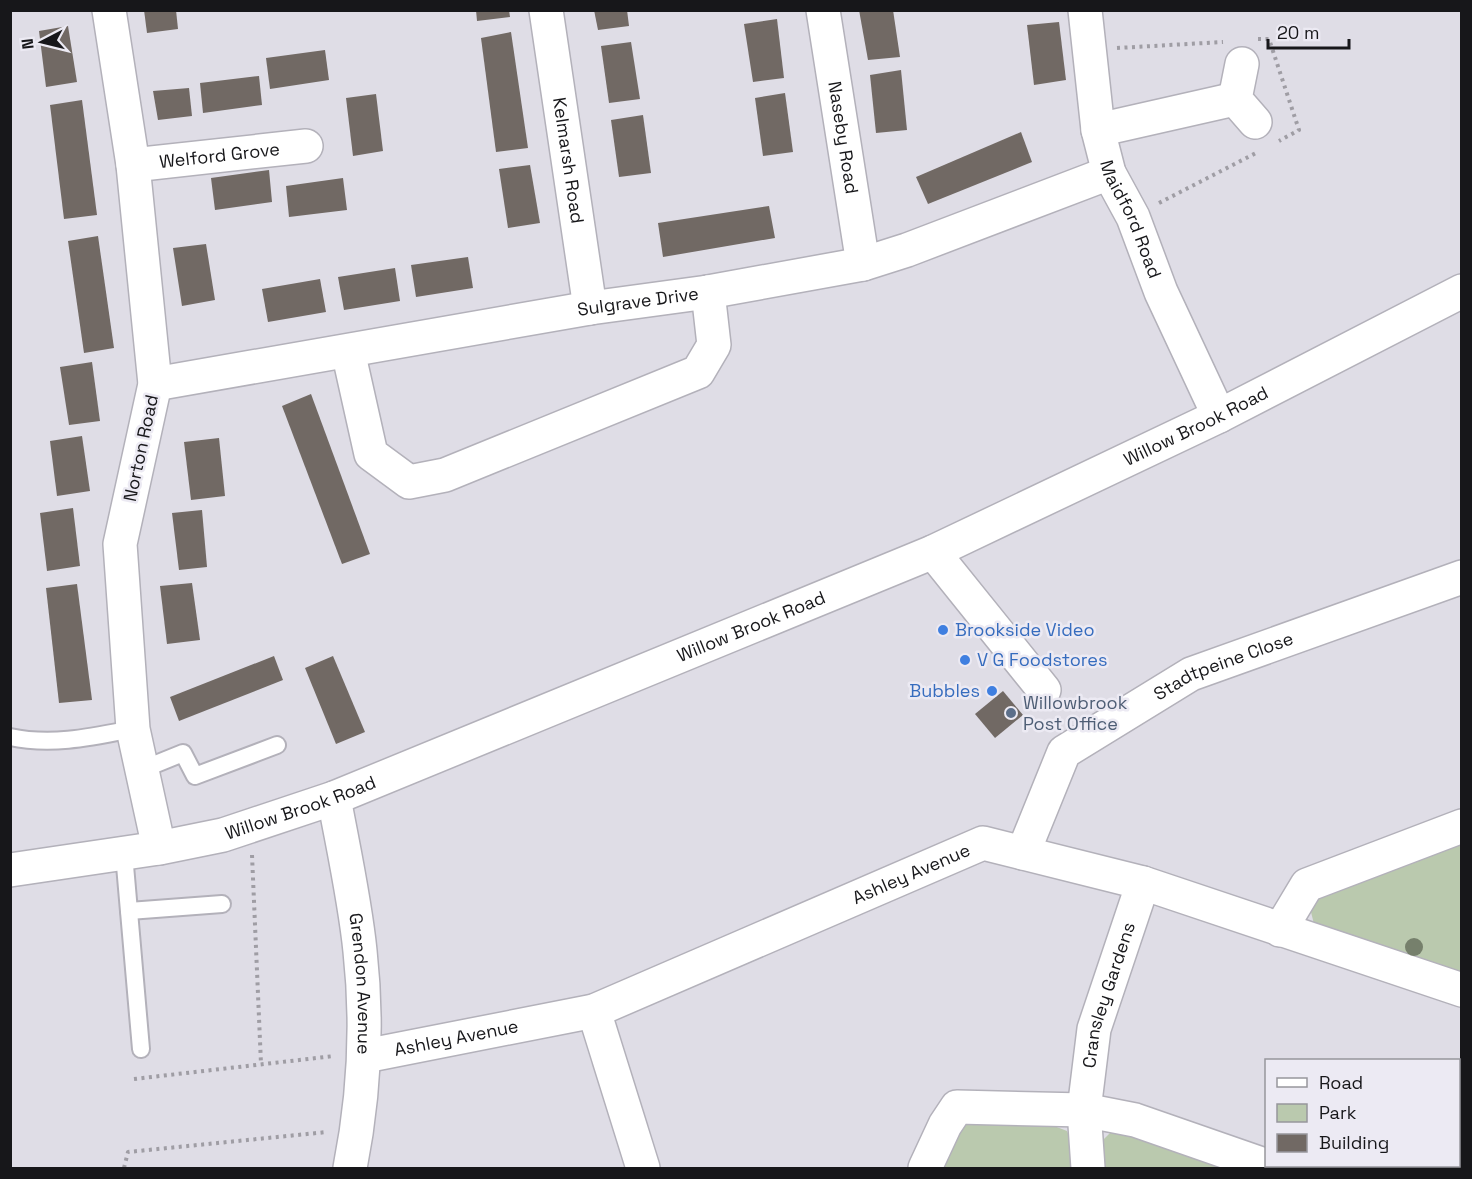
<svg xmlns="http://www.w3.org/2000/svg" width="1472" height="1179" viewBox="0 0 1472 1179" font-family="'Space Grotesk',sans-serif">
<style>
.green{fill:#bac9ae}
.building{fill:#716964}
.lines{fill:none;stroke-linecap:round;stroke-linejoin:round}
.service-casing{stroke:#b3b1ba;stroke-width:20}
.minor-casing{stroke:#b3b1ba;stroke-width:36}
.tertiary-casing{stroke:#b3b1ba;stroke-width:36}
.path{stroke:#9f9da4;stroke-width:4;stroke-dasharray:3 4.5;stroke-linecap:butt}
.service{stroke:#fff;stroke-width:16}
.minor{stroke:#fff;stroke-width:33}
.tertiary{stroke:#fff;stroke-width:33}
.tree{fill:#76806c}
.shop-dot{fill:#3f7fe0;stroke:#eceaf3;stroke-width:2}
.service-dot{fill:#5c6f8a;stroke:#eceaf3;stroke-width:2}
.labels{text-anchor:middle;stroke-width:5;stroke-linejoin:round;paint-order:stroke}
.street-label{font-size:18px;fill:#17171a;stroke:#eceaf3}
.shop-label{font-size:18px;fill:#366cbe;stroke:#eceaf3;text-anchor:start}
.service-label{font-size:18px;fill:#4e5e75;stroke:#eceaf3;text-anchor:start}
</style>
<rect width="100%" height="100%" fill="#dfdde6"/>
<g class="green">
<polygon points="1461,834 1461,973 1314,924 1310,908 1321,891"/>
<polygon points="968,1116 1049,1124 1067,1131 1075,1149 1076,1168 933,1168"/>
<polygon points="1110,1133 1165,1140 1227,1168 1101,1168 1100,1143"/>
</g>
<g class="building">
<polygon points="144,10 176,10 178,29 147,33"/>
<polygon points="476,10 509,10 510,17 477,21"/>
<polygon points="594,10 627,10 629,26 598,30"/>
<polygon points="859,10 893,10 900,57 868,60"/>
<polygon points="777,19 784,78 753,82 744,24"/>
<polygon points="1059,22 1066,80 1034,85 1027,25"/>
<polygon points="68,26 77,82 46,87 39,31"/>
<polygon points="511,32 528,148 496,152 481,38"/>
<polygon points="631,42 640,99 609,103 601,46"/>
<polygon points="325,50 329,80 270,89 266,58"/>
<polygon points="901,70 907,130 876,133 870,75"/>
<polygon points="259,76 262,105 203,113 200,83"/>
<polygon points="189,88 192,116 158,120 153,91"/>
<polygon points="785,93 793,152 763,156 755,98"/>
<polygon points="376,94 383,151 353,156 346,98"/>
<polygon points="82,100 97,215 64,219 50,105"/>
<polygon points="643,115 651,173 619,177 611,120"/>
<polygon points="1021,132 1032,162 928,204 916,177"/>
<polygon points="530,165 540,223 508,228 499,169"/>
<polygon points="269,170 272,202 215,210 211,178"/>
<polygon points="343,178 347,210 289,217 286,186"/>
<polygon points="769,206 775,238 663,257 658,223"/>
<polygon points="98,236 114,348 84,353 68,241"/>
<polygon points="206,244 215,300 182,306 173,248"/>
<polygon points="468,257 473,288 416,297 411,265"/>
<polygon points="395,268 400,301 344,310 338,277"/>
<polygon points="320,279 326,312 268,322 262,289"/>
<polygon points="92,362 100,421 69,425 60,367"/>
<polygon points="311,394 370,554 342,564 282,406"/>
<polygon points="82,436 90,491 57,496 50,441"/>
<polygon points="219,438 225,496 191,500 184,442"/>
<polygon points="73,508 80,566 47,571 40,513"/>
<polygon points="202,510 207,567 179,570 172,513"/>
<polygon points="192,583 200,640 167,644 160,586"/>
<polygon points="77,584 92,700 59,703 46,588"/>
<polygon points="274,656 283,680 179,721 170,697"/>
<polygon points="333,656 365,732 336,744 305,668"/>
<polygon points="1003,691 1023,715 995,738 975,714"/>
</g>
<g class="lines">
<g class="service-casing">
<g id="service">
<path d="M10,737C52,746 92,737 133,729"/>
<polyline points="141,770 183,753 195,776 277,745"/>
<polyline points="124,854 141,1049"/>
<polyline points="129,911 222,904"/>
</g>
</g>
<g class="minor-casing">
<g id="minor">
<polyline points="109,10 133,165 155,384 120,544 133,729 159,848"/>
<path id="s1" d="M546,10L590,308"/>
<path id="s2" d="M823,10L863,264"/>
<path id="s3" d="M1085,10L1098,130L1109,173L1133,217L1161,292L1219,416"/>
<polyline points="1242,64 1235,99 1255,122"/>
<polyline points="1098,130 1235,99"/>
<path id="s4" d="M133,165L306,146"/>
<polyline points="348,351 371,454 409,482 445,475 698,372 714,345 708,292"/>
<path id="s5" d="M155,384L590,308L708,292L863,264L907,250L1109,173"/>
<polyline points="933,552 1044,690"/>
<path id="s6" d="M334,798C343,847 355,901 360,951C368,1023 364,1097 350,1168"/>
<path id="s7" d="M1023,853L1064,752L1191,674L1462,577"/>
<polyline points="1280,930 1307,885 1462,826"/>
<polyline points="594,1011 643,1168"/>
<path id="s8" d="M365,1056L594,1011L983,843L1143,883L1462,990"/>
<polyline points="925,1168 945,1125 957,1107 1084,1110 1135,1120 1273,1168"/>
<path id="s9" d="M1088,1168L1084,1110L1094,1029L1143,883"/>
</g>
</g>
<g class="tertiary-casing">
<g id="tertiary">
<path id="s10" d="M10,870L159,848L223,835L334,798L933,552L1219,416L1462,291"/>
</g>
</g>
<g class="path">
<polyline points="1258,39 1269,39 1299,130 1279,141"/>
<polyline points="1117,48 1223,42"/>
<polyline points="1159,203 1256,153"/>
<polyline points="252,855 261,1064"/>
<polyline points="134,1079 334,1056"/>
<polyline points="124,1168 128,1152 327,1132"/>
</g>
<use href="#service" class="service"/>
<use href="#minor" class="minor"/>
<use href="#tertiary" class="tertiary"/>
</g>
<circle class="tree" cx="1414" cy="947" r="9"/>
<g class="shop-dot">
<circle cx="943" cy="630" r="6"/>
<circle cx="965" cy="660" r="6"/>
<circle cx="992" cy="691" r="6"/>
</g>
<circle class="service-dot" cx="1011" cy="713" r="6"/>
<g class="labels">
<g class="street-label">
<text dy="6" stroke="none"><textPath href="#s2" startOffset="129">Naseby Road</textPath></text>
<text dy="6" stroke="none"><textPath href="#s4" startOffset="87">Welford Grove</textPath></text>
<text dy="6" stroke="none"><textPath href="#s1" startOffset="152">Kelmarsh Road</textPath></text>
<text dy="6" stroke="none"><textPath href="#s3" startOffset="216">Maidford Road</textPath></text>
<text dy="6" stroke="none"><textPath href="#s5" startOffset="490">Sulgrave Drive</textPath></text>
<text dy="6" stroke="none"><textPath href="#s10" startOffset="1272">Willow Brook Road</textPath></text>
<text transform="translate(141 448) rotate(-78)" y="6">Norton Road</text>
<text dy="6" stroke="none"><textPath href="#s10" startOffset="784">Willow Brook Road</textPath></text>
<text dy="6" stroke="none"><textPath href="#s7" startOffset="291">Stadtpeine Close</textPath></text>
<text dy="6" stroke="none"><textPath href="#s10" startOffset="298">Willow Brook Road</textPath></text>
<text dy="6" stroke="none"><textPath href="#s8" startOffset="579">Ashley Avenue</textPath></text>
<text dy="6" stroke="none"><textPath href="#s6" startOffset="188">Grendon Avenue</textPath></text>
<text dy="6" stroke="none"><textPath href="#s9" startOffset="176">Cransley Gardens</textPath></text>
<text dy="6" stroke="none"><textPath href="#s8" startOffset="93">Ashley Avenue</textPath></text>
</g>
<g class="shop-label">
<text x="955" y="636">Brookside Video</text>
<text x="977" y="666">V G Foodstores</text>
<text x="980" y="697" text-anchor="end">Bubbles</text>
</g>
<g class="service-label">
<text x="1023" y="709">Willowbrook<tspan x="1023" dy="21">Post Office</tspan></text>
</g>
</g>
<rect width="1472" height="1179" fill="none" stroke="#17171a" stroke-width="24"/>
<rect x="1265" y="1059" width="195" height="108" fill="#eceaf3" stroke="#97969c" stroke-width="1.5"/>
<rect x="1277" y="1078" width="30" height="9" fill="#ffffff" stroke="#97969c" stroke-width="1.5"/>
<text x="1319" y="1089" font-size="18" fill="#17171a">Road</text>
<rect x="1277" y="1104" width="30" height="18" fill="#bac9ae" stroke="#97969c" stroke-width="1.5"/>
<text x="1319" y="1119" font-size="18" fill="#17171a">Park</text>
<rect x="1277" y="1134" width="30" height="18" fill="#716964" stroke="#97969c" stroke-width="1.5"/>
<text x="1319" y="1149" font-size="18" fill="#17171a">Building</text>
<g transform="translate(42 42) rotate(263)" stroke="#eceaf3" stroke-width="4.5" paint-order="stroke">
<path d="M0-4.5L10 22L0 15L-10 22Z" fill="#17171a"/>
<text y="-9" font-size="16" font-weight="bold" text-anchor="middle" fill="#17171a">N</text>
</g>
<path d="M1268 39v9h81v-9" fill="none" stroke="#17171a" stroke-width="3"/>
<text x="1277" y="39" font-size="18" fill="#17171a" stroke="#eceaf3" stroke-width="4.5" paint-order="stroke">20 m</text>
</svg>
